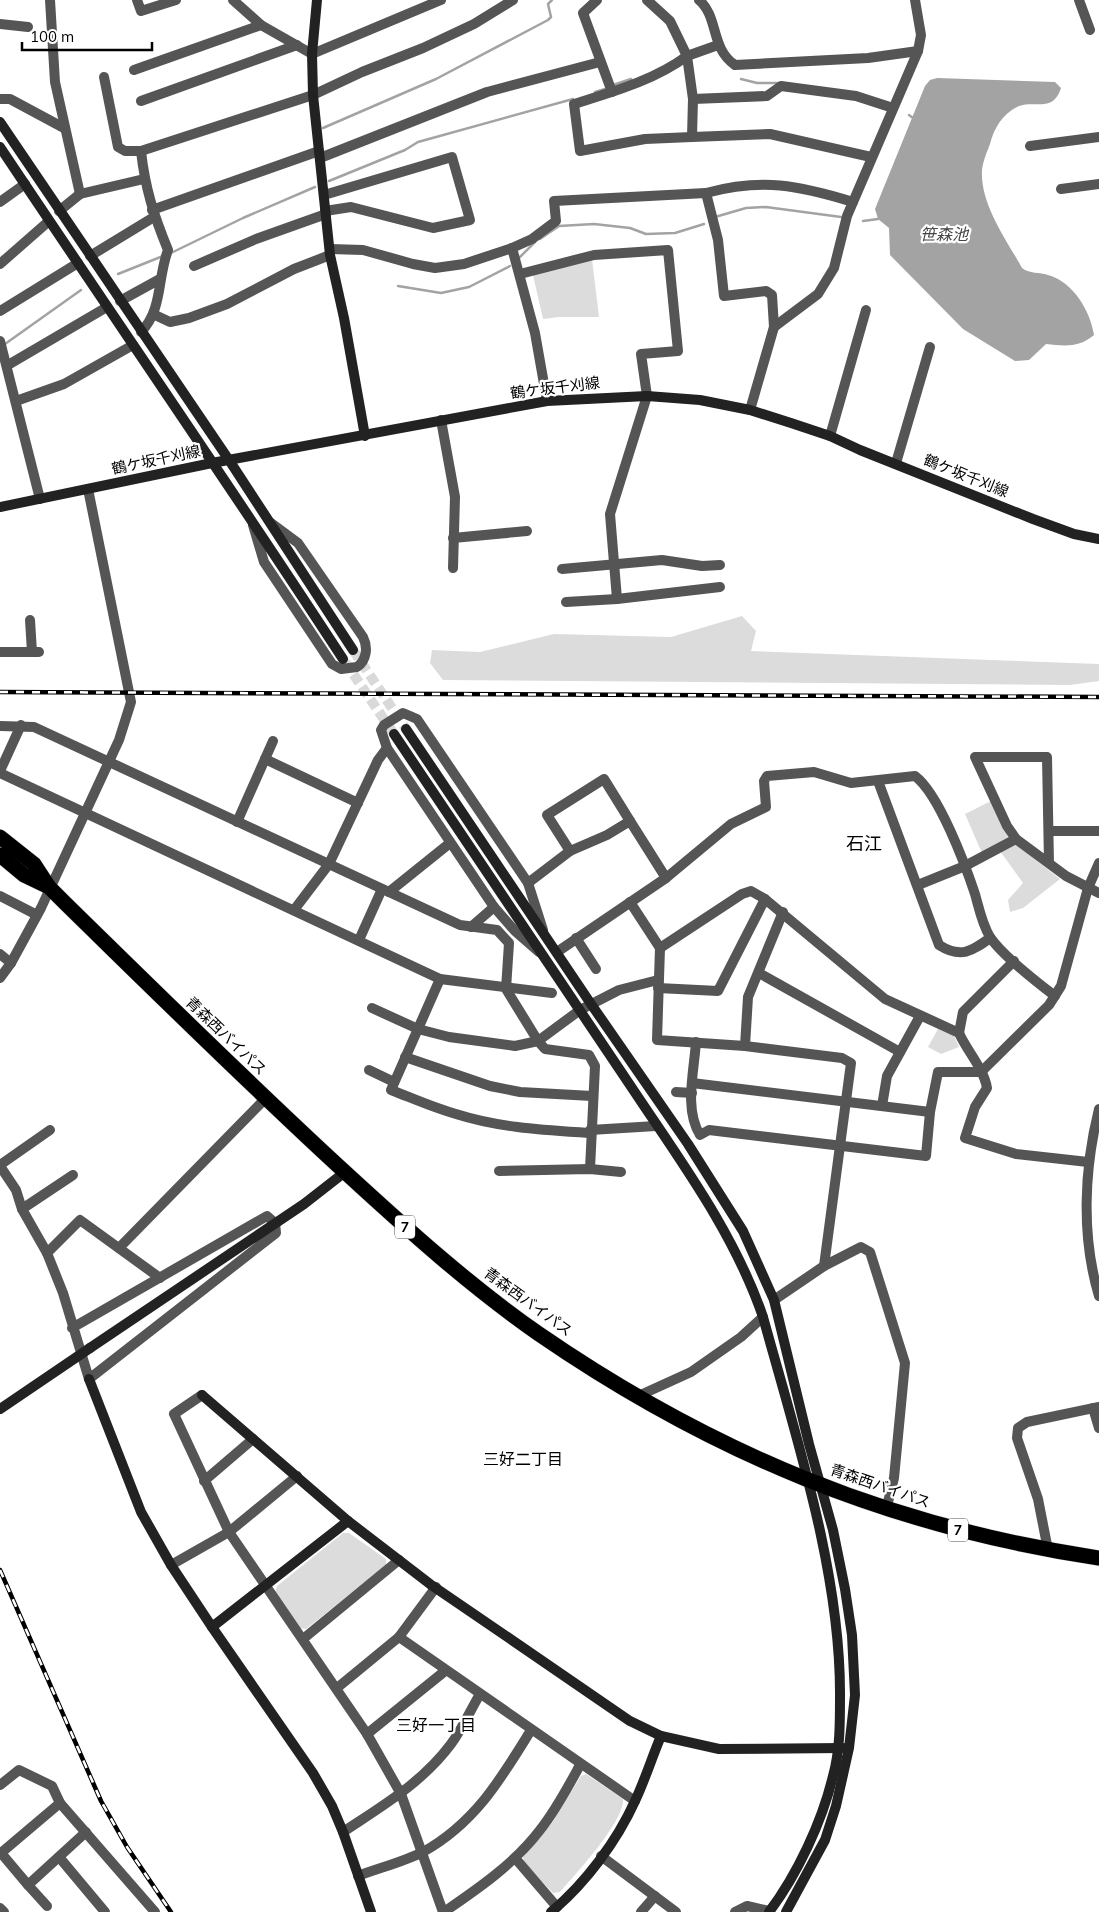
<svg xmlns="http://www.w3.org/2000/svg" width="1099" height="1912" viewBox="0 0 1099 1912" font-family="Mulish,'Noto Sans JP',sans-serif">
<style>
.green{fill:#dcdcdc}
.water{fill:#a3a3a3}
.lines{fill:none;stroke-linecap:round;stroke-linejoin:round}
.stream{stroke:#a3a3a3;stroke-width:2.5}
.secondary-tunnel{stroke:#d9d9d9;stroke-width:10;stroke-dasharray:10 5;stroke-linecap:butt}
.highway-casing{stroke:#dbdbdb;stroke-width:16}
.street{stroke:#555;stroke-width:10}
.secondary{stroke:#222;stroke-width:10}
.highway{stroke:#000;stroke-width:15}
.rail-casing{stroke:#000;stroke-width:4.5}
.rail{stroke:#fff;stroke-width:2.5;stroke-dasharray:8;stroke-linecap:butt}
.secondary-bridge{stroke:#222;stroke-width:10}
.labels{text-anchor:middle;stroke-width:4.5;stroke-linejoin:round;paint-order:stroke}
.shield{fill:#fff;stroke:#4c4c4c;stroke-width:1}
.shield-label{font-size:14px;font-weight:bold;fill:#000}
.street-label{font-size:15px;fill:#000;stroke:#fff}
.water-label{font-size:16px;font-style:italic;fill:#444;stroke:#fff}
.neighbourhood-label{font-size:16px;fill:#000;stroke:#fff}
.quarter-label{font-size:18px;fill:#000;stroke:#fff}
</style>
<rect width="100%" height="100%" fill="#fff"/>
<g class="green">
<polygon points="592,259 599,317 559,317 543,319 533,275"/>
<polygon points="742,616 756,631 751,651 1099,664 1099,681 1070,685 443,680 430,663 432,650 480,652 554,634 671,637"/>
<polygon points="991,801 1009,839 982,853 965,814"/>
<polygon points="1014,843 1060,879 1023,908 1010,912 1008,900 1023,883 1000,851"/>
<polygon points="938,1029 954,1036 959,1047 941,1054 928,1047"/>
<polygon points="343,1533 349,1533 386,1559 386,1565 306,1629 299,1628 275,1593 277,1586"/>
<path d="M586,1774L623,1799C625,1821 575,1875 560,1892L553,1893L524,1863L523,1856L552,1823L581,1776Z"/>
</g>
<path class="water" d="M937,78L1055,82L1061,88C1053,113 1035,100 1019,106C1003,113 994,128 990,144C987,152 983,161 982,170C980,204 1006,239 1022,268C1030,274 1039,272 1048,275C1073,282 1090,310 1094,335C1079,348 1064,346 1046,344L1029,360L1015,361L963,329L890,255L889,228L878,219L875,209L925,86L930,80Z"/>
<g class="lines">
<g class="stream">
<polyline points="741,79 757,83 778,83"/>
<polyline points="613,85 631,79"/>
<polyline points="595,92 605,89"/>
<polyline points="909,115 913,118"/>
<polyline points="323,128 436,79 548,20 551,17 548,4 552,0"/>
<polyline points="329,181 405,150 418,142 573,99"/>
<polyline points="715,217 746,208 766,207 841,217"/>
<polyline points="863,221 878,219"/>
<polyline points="540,239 559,226 594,224 630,228 646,234 675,233 704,224"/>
<polyline points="171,253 243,218 315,187"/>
<polyline points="520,257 535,242"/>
<polyline points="118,274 163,256"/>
<polyline points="398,286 441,293 469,287 510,266"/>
<polyline points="5,344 81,290"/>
</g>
<g class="secondary-tunnel">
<polyline points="353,650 406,729"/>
<polyline points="345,662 394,734"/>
</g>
<g class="highway-casing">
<g id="highway">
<path d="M0,837L34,864L49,887L65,903C158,994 250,1085 346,1173C407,1229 470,1286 539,1334C712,1453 891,1527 1099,1558"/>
<polyline points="0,855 24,875 49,887"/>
</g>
</g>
<g class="street">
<polyline points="50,0 55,82 80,194"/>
<polyline points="137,0 141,11 176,0"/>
<polyline points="233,0 261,25 312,54 441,0"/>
<polyline points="597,0 583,13 612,92"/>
<path d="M647,0L670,21L687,56C655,80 612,92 574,104L580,151L645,139L692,137"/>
<path d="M699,0C719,17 710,48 735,65L868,58L918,51"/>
<polyline points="1079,0 1090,30"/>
<polyline points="0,24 28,27"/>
<polyline points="718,45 687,56 693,99 692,137 770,134 871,157"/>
<polyline points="134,70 261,25"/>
<polyline points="104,77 118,147 125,151 141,151"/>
<polyline points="0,99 10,99 64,128"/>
<polyline points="693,99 767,96 781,86 856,96 893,108"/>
<polyline points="141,101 297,45"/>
<polyline points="1030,146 1099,137"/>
<polyline points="320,158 487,92 600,62"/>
<polyline points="1061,189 1099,184"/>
<polyline points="706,193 718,240 724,296 766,291 772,295 774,327"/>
<polyline points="324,195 452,157 470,220 433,228 351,207 325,211"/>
<polyline points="0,202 25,184"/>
<polyline points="152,210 319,151"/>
<polyline points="59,211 80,194 144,179"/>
<polyline points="330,249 363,250 413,264 435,268 464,264 512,248"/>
<polyline points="90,256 154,217"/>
<polyline points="0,264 49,221"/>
<polyline points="194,266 256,239 326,214"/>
<polyline points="520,274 594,255 668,250 678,351 641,354 647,396 610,514 617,599"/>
<polyline points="120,301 160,279"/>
<polyline points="0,311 78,263"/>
<polyline points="155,315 170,322 189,318 227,304 294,269 330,255"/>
<path d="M141,332C163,309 157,279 168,250C154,216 145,188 141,151L313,95L362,72L423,48L474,24L513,0"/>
<polyline points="0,341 40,499"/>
<polyline points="8,365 107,307"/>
<polyline points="16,401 64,384 133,345"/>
<path d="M547,401L535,333L512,248L532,239L556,221L554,201L706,193C762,178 798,185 853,202"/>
<polyline points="750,410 774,327 818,294 834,268 847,216 918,51 921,35 915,0"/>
<polyline points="441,420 455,497 453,568"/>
<polyline points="830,436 866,310"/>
<polyline points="896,463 930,347"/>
<path d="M253,525L264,562L332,664L341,669L357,667C367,660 368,647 363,637L298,543L271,523"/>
<polyline points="453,538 527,531"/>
<polyline points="562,569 662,560 702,566 720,565"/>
<polyline points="566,602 617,599 720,587"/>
<polyline points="30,620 32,652"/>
<polyline points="0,652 39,652"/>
<polyline points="0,726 34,727 460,925 497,930 509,943 506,989 538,1041 545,1049 589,1055 595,1066 590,1169"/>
<polyline points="265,759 358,803"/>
<polyline points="0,771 21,725"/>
<polyline points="0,773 440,979 552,993"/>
<path d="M878,781L939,945C961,959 972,951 990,938"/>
<polyline points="237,822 273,741"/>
<polyline points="1049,831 1099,831"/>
<polyline points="570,851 547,815 604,779 630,821"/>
<polyline points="1049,863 1047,757 975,757 1007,826 1016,839 1066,876 1099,893"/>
<polyline points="528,883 570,851 607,835 630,821 666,878"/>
<polyline points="918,885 965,866 1016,839"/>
<polyline points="389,892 450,843"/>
<polyline points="0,896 37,915"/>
<polyline points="630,902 660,948 657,1040 745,1046 842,1058 851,1063 824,1266 774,1300"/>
<polyline points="294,910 329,864 378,760 387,748"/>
<polyline points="471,927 494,907"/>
<polyline points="576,938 596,969"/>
<polyline points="359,940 382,889"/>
<polyline points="660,948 742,894 751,891 765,899"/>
<polyline points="539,952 515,931 494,907 387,748 381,730 384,725 403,713 417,719 528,883 543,930"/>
<path d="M557,952L666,878L731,824L766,807L764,781L767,776L814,772L851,783L915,776C939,794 965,864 975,894C979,908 982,924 990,937C1001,954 1038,983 1055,996"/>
<polyline points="0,954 11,963"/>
<polyline points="759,973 900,1052"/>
<polyline points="0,978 11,963 41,908 119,740 131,702 88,489"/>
<path d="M440,979L391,1090C412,1098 434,1108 456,1114C500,1128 545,1130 590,1133"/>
<path d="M658,988L718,991L765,899L885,999L959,1033C967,1051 984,1069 987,1088L975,1107L965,1138L1016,1154L1088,1162"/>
<polyline points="372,1008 418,1029 449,1037 515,1046 538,1041 580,1010 619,990 658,980"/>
<polyline points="959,1033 963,1012 1014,961"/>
<path d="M696,1042C694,1072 684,1109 700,1135L709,1130L926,1156L930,1112L938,1072H981L1049,1005L1061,986L1088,888L1099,863"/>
<polyline points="745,1046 748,997 783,912"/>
<polyline points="405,1057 490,1086 520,1092 592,1096"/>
<polyline points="369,1070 394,1082"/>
<polyline points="692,1083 930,1112"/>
<polyline points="676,1092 692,1093"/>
<polyline points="882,1106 887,1076 920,1016"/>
<path d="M1099,1109C1084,1169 1081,1236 1099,1296"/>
<polyline points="590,1130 656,1126"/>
<polyline points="0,1165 50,1130"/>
<polyline points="0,1166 16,1190 22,1209 47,1253 63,1293 89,1379 276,1233 275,1223 267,1216 72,1328"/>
<polyline points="499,1171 590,1169 621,1172"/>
<polyline points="22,1209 73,1175"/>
<polyline points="119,1248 265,1099"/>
<polyline points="47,1253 80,1220 160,1278"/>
<polyline points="824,1266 861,1247 870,1252 905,1363 894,1478 886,1510"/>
<polyline points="202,1395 174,1414 229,1532 367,1734 401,1794 443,1912"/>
<polyline points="636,1397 691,1372 741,1337 763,1317"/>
<polyline points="1093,1408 1099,1428"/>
<polyline points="204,1481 253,1439"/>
<polyline points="1048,1550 1038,1499 1017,1438 1018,1428 1027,1422 1099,1407"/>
<polyline points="171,1565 229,1532 297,1476"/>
<polyline points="436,1587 399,1637 635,1801"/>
<polyline points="303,1639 399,1560"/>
<polyline points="337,1688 399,1637"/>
<polyline points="367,1734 445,1671"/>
<polyline points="0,1785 19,1770 52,1786 60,1803 155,1912"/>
<polyline points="60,1803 1,1853 28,1885 86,1832"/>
<path d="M343,1832C382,1806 422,1783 451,1744C462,1729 470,1711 480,1694"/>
<polyline points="601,1856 676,1912"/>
<polyline points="59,1857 105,1912"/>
<polyline points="515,1858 557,1907"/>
<path d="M358,1876C379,1868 403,1862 423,1852C475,1823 501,1779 531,1730"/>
<polyline points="28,1885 47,1906"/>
<polyline points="0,1908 4,1912"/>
<path d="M444,1912C479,1888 514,1864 540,1830C556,1810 568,1787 580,1765"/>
<polyline points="641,1912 655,1896"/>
<polyline points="735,1912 747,1906 769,1911"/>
</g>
<g class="secondary">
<polyline points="317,0 312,54 313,95 330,255 344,318 365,436"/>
<polyline points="0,122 229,460 353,650"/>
<path d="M0,147C114,318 231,487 343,659"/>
<polyline points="0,507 212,463 547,401 647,396 700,400 750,410 791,423 830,436 860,450 1033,519 1074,534 1099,539"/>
<polyline points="406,729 591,1004 688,1144 743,1231 774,1300 809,1444 833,1530 845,1589 852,1635 855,1695 849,1748 836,1806 825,1840 786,1912"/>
<path d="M394,734C472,851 552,968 630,1085C679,1159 734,1232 763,1317C796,1437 841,1573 840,1697C840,1724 840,1751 833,1776C822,1822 797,1875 769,1912"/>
<polyline points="90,1348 304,1204 345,1172"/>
<polyline points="89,1379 141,1512 171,1565 212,1627 313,1773 332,1806 343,1832 371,1912"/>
<polyline points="202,1395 348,1521 430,1584 630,1721 661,1736 719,1749 843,1748"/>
<polyline points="212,1627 348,1521"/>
<path d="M551,1912C585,1884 617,1841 635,1801C645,1780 652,1757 661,1736"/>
</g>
<use href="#highway" class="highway"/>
<g class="rail-casing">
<g id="rail">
<polyline points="0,692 1099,697"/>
<polyline points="0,1570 101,1801 127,1847 171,1912"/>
</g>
</g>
<use href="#rail" class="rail"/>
<polyline class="secondary-bridge" points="0,1409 90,1348"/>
</g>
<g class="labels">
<g class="shield">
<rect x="395" y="1215.5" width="20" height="23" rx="4"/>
<rect x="948" y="1518.5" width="20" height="23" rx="4"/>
</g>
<g class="shield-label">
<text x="405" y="1232">7</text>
<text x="958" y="1535">7</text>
</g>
<g class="street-label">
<text transform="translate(555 388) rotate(-7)" y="5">鶴ケ坂千刈線</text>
<text transform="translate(156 460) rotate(-12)" y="5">鶴ケ坂千刈線</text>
<text transform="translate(966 476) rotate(22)" y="5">鶴ケ坂千刈線</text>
<text transform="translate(226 1036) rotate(44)" y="5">青森西バイパス</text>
<text transform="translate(528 1302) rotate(36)" y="5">青森西バイパス</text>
<text transform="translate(880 1486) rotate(19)" y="5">青森西バイパス</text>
</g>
<g class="water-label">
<text x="944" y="240">笹森池</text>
</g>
<g class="neighbourhood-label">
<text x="523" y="1465">三好二丁目</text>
<text x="436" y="1731">三好一丁目</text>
</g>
<g class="quarter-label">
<text x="864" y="850">石江</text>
</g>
</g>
<path d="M22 42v8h130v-8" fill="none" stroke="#000000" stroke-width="2.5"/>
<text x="30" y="42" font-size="15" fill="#000000" stroke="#ffffff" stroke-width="4" paint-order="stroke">100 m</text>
</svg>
